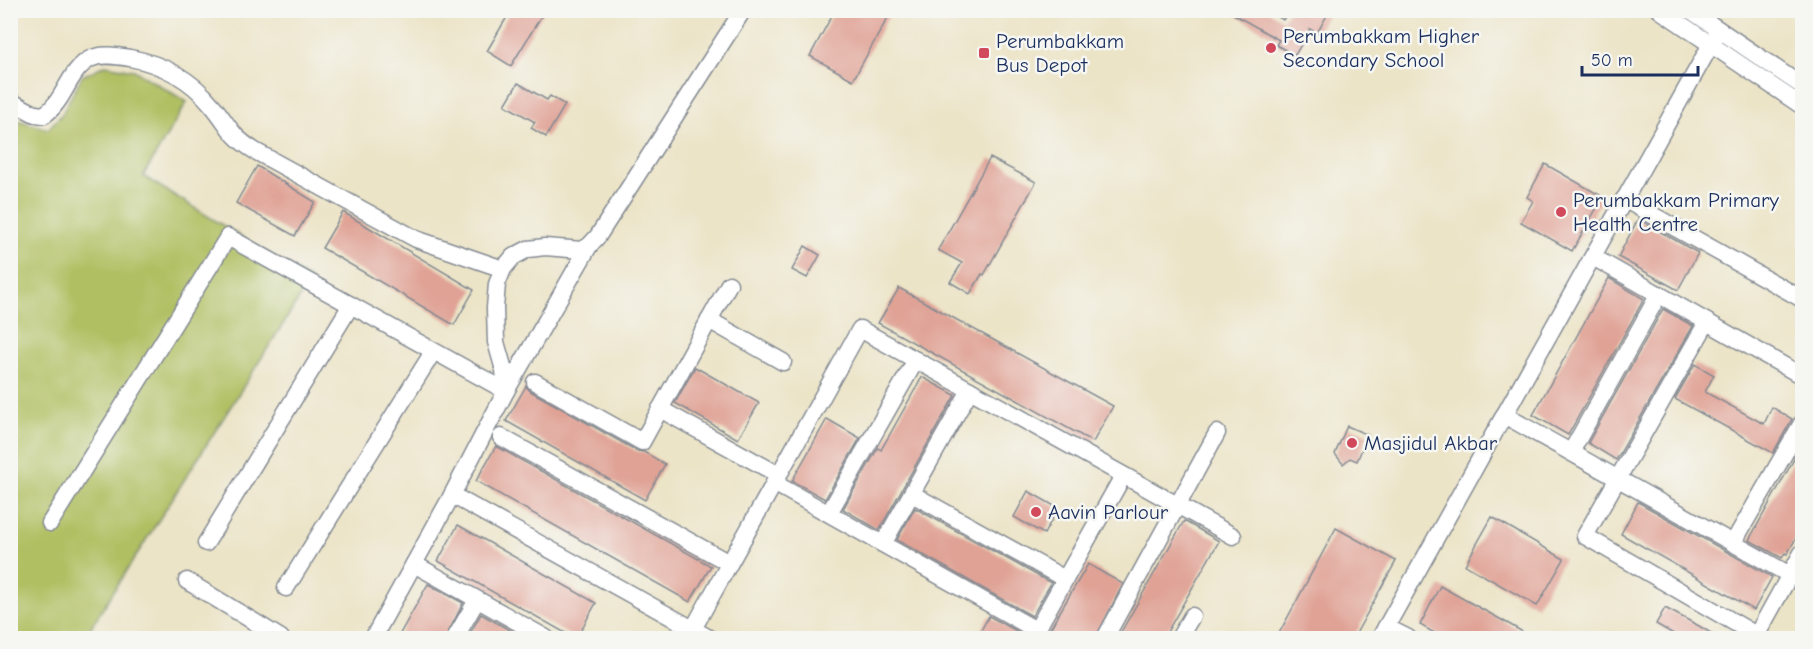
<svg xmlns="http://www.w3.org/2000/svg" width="1813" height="649" viewBox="0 0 1813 649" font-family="'Comic Neue',sans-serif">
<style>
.green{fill:#b0bf62;stroke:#667760;stroke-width:1.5}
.building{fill:#e0a295}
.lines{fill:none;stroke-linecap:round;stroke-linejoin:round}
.minor-casing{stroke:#848a92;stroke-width:19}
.minor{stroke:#fff;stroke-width:16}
.poi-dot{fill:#d1495b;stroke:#f6f6f2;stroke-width:2}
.labels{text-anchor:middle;stroke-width:5;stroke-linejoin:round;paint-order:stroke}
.poi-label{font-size:21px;fill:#1b2f5e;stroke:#f6f6f2;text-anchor:start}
</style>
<rect width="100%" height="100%" fill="#f6f6f2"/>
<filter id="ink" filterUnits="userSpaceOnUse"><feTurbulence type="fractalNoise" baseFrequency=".0167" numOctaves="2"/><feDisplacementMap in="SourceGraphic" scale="12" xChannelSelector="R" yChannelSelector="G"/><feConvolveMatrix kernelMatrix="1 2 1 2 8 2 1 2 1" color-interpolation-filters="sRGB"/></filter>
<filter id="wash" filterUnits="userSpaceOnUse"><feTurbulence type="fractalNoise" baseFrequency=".008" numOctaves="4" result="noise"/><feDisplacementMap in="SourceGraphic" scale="24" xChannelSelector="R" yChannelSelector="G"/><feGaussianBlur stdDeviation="1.35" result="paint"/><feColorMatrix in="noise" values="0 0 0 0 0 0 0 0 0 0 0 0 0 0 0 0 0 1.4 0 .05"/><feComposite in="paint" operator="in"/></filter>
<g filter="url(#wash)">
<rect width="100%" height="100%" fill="#ece4c7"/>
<polygon class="green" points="105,65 134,70 187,102 143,176 311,280 84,638 11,638 10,118 48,129 62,114 82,76"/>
<g id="blocks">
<g class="building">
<polygon points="511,10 545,10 511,66 487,51"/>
<polygon points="835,10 892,10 853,80 810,56"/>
<polygon points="1226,10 1267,10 1283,20 1289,10 1330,10 1317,33 1310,29 1295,55 1276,45 1279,40"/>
<polygon points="518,83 547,100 550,96 565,105 546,137 531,128 535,122 505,105"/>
<polygon points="990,158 1036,182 984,275 982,274 970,294 950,282 962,263 938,250"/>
<polygon points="1545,164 1603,197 1572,251 1521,222 1533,201 1527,197"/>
<polygon points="257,166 315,202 295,236 236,203"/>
<polygon points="343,212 474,290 454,325 322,248"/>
<polygon points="1638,219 1698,253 1678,290 1618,257"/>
<polygon points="805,246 820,255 807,278 792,270"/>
<polygon points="1609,278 1644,299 1568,435 1533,415"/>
<polygon points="899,288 1113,406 1093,442 878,323"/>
<polygon points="1663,309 1693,326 1616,460 1588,443"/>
<polygon points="1695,364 1714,375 1705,392 1764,424 1772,407 1792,419 1773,453 1675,399"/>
<polygon points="695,367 759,403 738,439 675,403"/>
<polygon points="922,377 955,395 879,530 843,509 878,448 881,450"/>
<polygon points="526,386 530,391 637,451 644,452 665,464 645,500 506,421"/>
<polygon points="827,419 860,438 825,499 792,481"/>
<polygon points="1347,426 1368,435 1357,461 1350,458 1343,464 1335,454"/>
<polygon points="1803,443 1803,526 1787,554 1785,553 1782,558 1749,540"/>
<polygon points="496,446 711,566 690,602 476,481"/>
<polygon points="1028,491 1058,508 1044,534 1014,517"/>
<polygon points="1638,502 1772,577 1754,610 1621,534"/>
<polygon points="915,508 1051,583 1032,616 897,540"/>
<polygon points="1492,517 1564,559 1537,606 1465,565"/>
<polygon points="1184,521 1219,541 1163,639 1117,639"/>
<polygon points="458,525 596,603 576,639 438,561"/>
<polygon points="1336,528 1396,561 1375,599 1353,639 1276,639"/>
<polygon points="1088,564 1123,584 1095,639 1044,639"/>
<polygon points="428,584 463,603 445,639 397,639"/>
<polygon points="1440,586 1500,619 1535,639 1445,639 1420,625"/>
<polygon points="1665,608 1699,626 1721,639 1682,639 1656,624"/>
<polygon points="481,614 506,628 525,639 467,639"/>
<polygon points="989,616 1022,634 1022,639 976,639"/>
</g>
</g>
</g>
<g filter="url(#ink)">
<use href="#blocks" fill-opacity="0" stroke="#848a92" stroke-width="1.5"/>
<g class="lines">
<g class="minor-casing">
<g id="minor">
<polyline points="1660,10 1802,106"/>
<polyline points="1690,10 1802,86"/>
<path d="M10,101L35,114L44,115C65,101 68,71 90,59C101,53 118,56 130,58C162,64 191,79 212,105C230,126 229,135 255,151L416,239L503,269"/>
<polyline points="1624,199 1802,299"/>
<polyline points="1593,257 1802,376"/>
<polyline points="709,320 783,362"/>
<polyline points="1707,322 1585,536 1756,635"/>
<polyline points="535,382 642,442 729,284"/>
<polyline points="660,409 779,475"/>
<polyline points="1504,415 1790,575"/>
<polyline points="501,437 729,563"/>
<polyline points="1571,452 1659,294"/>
<polyline points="774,483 1036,630"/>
<polyline points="912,494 1065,579"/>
<polyline points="452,495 709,638"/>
<polyline points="829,513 916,360"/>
<polyline points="50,523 228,237 506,391 589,246"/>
<polyline points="206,543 351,305"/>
<polyline points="1733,543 1802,423"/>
<polyline points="883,544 970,390"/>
<polyline points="414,564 546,638"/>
<polyline points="187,581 281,638"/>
<polyline points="286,588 433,352"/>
<polyline points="1386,627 1408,638"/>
<polyline points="693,629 860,329 1233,536"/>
<polyline points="373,638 452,495 506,391 504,370 496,342 495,308 497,284 503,269 513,257 528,249 545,247 582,250 589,246 598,236 743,10"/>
<polyline points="455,638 477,600"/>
<polyline points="1032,638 1123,476"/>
<polyline points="1105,638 1217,433"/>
<polyline points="1179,638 1192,616"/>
<polyline points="1380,638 1719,30"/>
<polyline points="1755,638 1802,553"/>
</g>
</g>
<use href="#minor" class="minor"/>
</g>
</g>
<g class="poi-dot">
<circle cx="1271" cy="48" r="6"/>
<rect x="978" y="47" width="12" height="12" rx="3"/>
<circle cx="1561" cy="212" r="6"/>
<circle cx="1352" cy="443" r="6"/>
<circle cx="1036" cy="512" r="6"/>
</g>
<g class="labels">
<g class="poi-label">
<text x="1283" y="43">Perumbakkam Higher<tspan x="1283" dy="24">Secondary School</tspan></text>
<text x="996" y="48">Perumbakkam<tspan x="996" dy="24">Bus Depot</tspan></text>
<text x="1573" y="207">Perumbakkam Primary<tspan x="1573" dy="24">Health Centre</tspan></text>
<text x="1364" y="450">Masjidul Akbar</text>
<text x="1048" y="519">Aavin Parlour</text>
</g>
</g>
<rect width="1813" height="649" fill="none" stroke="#f6f6f2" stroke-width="36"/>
<path d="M1582 66v9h116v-9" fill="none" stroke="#1b2f5e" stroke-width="3"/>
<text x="1591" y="66" font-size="18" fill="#1b2f5e" stroke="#f6f6f2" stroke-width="4.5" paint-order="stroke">50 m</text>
</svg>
